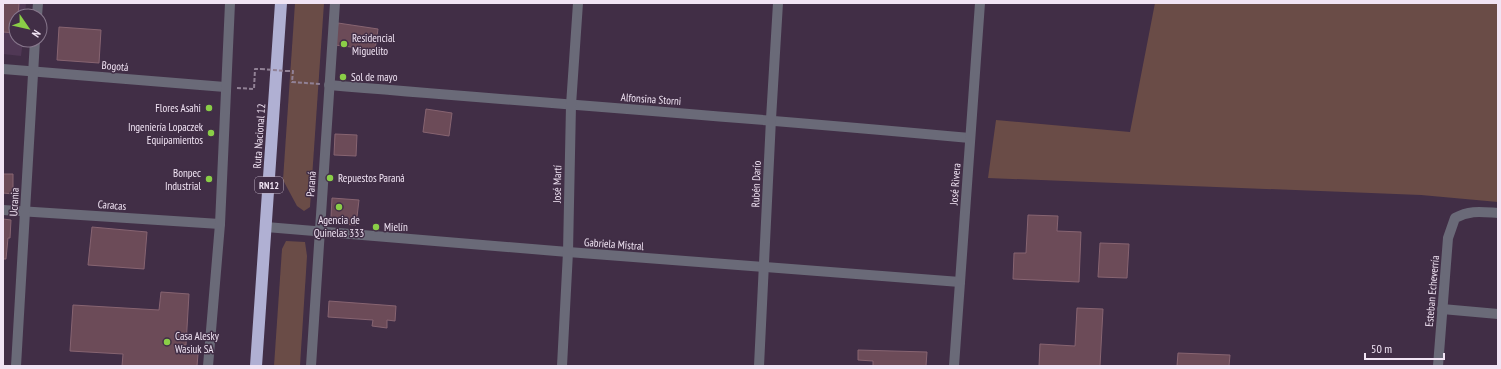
<svg xmlns="http://www.w3.org/2000/svg" width="1501" height="369" viewBox="0 0 1501 369" font-family="'PT Sans Narrow',sans-serif">
<style>
.built{fill:#503855}
.green{fill:#6a4c47}
.building{fill:#6c4b58;stroke:#876471}
.lines{fill:none;stroke-linecap:round;stroke-linejoin:round}
.path{stroke:#918195;stroke-width:2;stroke-dasharray:4 2;stroke-linecap:butt}
.street{stroke:#6a6a78;stroke-width:10}
.highway{stroke:#b0b0d3;stroke-width:12}
.path-bridge{stroke:#918195;stroke-width:2;stroke-dasharray:4 2;stroke-linecap:butt}
.poi-dot{fill:#8ace47;stroke:#412e46;stroke-width:1.5}
.labels{text-anchor:middle;stroke-width:3;stroke-linejoin:round;paint-order:stroke}
.shield{fill:#412e46;stroke:#bcadc0;stroke-width:1}
.shield-label{font-size:10px;font-weight:bold;fill:#f1e4f4}
.poi-label{font-size:11px;fill:#f1e4f4;stroke:#412e46;text-anchor:start}
.street-label{font-size:11px;fill:#f1e4f4;stroke:#412e46}
</style>
<rect width="100%" height="100%" fill="#412e46"/>
<polygon class="built" points="3,3 26,3 25,16 16,16 16,40 23,40 21,56 3,54"/>
<g class="green">
<polygon points="295,3 324,3 310,207 304,211 297,206 283,180"/>
<polygon points="1155,3 1498,3 1498,202 1421,195 988,178 996,120 1130,132"/>
<polygon points="286,241 305,242 307,256 300,366 274,366 282,249"/>
</g>
<g class="building">
<polygon points="3,3 19,3 18,16 16,16 16,33 3,32"/>
<polygon points="338,23 378,29 375,50 335,45"/>
<polygon points="59,27 101,30 99,63 57,60"/>
<polygon points="426,109 452,113 449,136 423,132"/>
<polygon points="335,134 357,135 356,156 334,155"/>
<polygon points="3,174 13,174 13,194 3,193"/>
<polygon points="332,198 359,200 356,225 339,224 331,217"/>
<polygon points="1028,215 1058,216 1057,231 1081,232 1079,282 1013,279 1014,253 1026,253"/>
<polygon points="3,219 11,220 10,238 8,238 6,259 3,259"/>
<polygon points="92,227 147,232 144,269 88,265"/>
<polygon points="1100,243 1129,244 1127,278 1098,277"/>
<polygon points="161,292 189,294 186,345 180,345 180,353 198,354 197,366 122,366 123,354 70,351 73,305 159,310"/>
<polygon points="329,301 396,306 395,321 387,320 387,328 372,326 373,320 328,317"/>
<polygon points="1077,308 1103,309 1100,366 1039,366 1040,344 1075,346"/>
<polygon points="858,350 927,352 926,366 873,366 873,361 858,360"/>
<polygon points="1178,353 1230,355 1229,366 1177,366"/>
</g>
<g class="lines">
<g class="path">
<polyline points="286,71 293,71 292,82 320,84"/>
<polyline points="237,88 254,89 255,69 261,69"/>
</g>
<g class="street">
<polyline points="37,16 38,3"/>
<polyline points="3,69 225,87"/>
<path d="M329,85C543,103 757,118 970,138"/>
<polyline points="3,210 220,224"/>
<polyline points="266,227 568,252 960,282"/>
<polyline points="1442,309 1498,314"/>
<polyline points="16,366 35,40"/>
<polyline points="208,366 220,224 230,3"/>
<polyline points="311,366 335,3"/>
<polyline points="562,366 568,252 571,105 578,3"/>
<polyline points="759,366 771,119 778,3"/>
<polyline points="954,366 980,3"/>
<path d="M1438,366L1448,238L1455,218C1470,210 1481,212 1498,213"/>
</g>
<polyline class="highway" points="256,366 281,3"/>
<polyline class="path-bridge" points="261,69 286,71"/>
</g>
<g class="poi-dot">
<circle cx="344" cy="44" r="4"/>
<circle cx="343" cy="77" r="4"/>
<circle cx="209" cy="108" r="4"/>
<circle cx="211" cy="133" r="4"/>
<circle cx="330" cy="178" r="4"/>
<circle cx="209" cy="179" r="4"/>
<circle cx="339" cy="207" r="4"/>
<circle cx="376" cy="227" r="4"/>
<circle cx="167" cy="342" r="4"/>
</g>
<g class="labels">
<rect class="shield" x="255" y="177" width="28" height="16" rx="3"/>
<g class="shield-label">
<text x="269" y="189">RN12</text>
</g>
<g class="poi-label">
<text x="352" y="42">Residencial<tspan x="352" dy="13">Miguelito</tspan></text>
<text x="351" y="81">Sol de mayo</text>
<text x="201" y="112" text-anchor="end">Flores Asahi</text>
<text x="203" y="131" text-anchor="end">Ingeniería Lopaczek<tspan x="203" dy="13">Equipamientos</tspan></text>
<text x="201" y="177" text-anchor="end">Bonpec<tspan x="201" dy="13">Industrial</tspan></text>
<text x="338" y="182">Repuestos Paraná</text>
<text x="339" y="224" text-anchor="middle">Agencia de<tspan x="339" dy="13">Quinelas 333</tspan></text>
<text x="384" y="231">Mielín</text>
<text x="175" y="340">Casa Alesky<tspan x="175" dy="13">Wasiuk SA</tspan></text>
</g>
<g class="street-label">
<text transform="translate(115 66) rotate(5)" y="4">Bogotá</text>
<text transform="translate(651 99) rotate(4)" y="4">Alfonsina Storni</text>
<text transform="translate(259 136) rotate(-86)" y="4">Ruta Nacional 12</text>
<text transform="translate(311 184) rotate(-86)" y="4">Paraná</text>
<text transform="translate(557 184) rotate(-89)" y="4">José Martí</text>
<text transform="translate(756 184) rotate(-88)" y="4">Rubén Darío</text>
<text transform="translate(955 184) rotate(-86)" y="4">José Rivera</text>
<text transform="translate(14 202) rotate(-87)" y="4">Ucrania</text>
<text transform="translate(112 205) rotate(4)" y="4">Caracas</text>
<text transform="translate(614 244) rotate(4)" y="4">Gabriela Mistral</text>
<text transform="translate(1432 291) rotate(-85)" y="4">Esteban Echeverría</text>
</g>
</g>
<rect width="1501" height="369" fill="none" stroke="#f1e4f4" stroke-width="8"/>
<g transform="translate(28 28) rotate(124)"><circle r="19" fill="#412e46" stroke="#87778c"/>
<path d="M0-3L7 15L0 10L-7 15Z" fill="#8ace47"/>
<text y="-6" font-size="11" font-weight="bold" text-anchor="middle" fill="#f1e4f4">N</text>
</g>
<path d="M1365 353v6h79v-6" fill="none" stroke="#f1e4f4" stroke-width="2"/>
<text x="1371" y="353" font-size="12" fill="#f1e4f4" stroke="#412e46" stroke-width="3" paint-order="stroke">50 m</text>
</svg>
